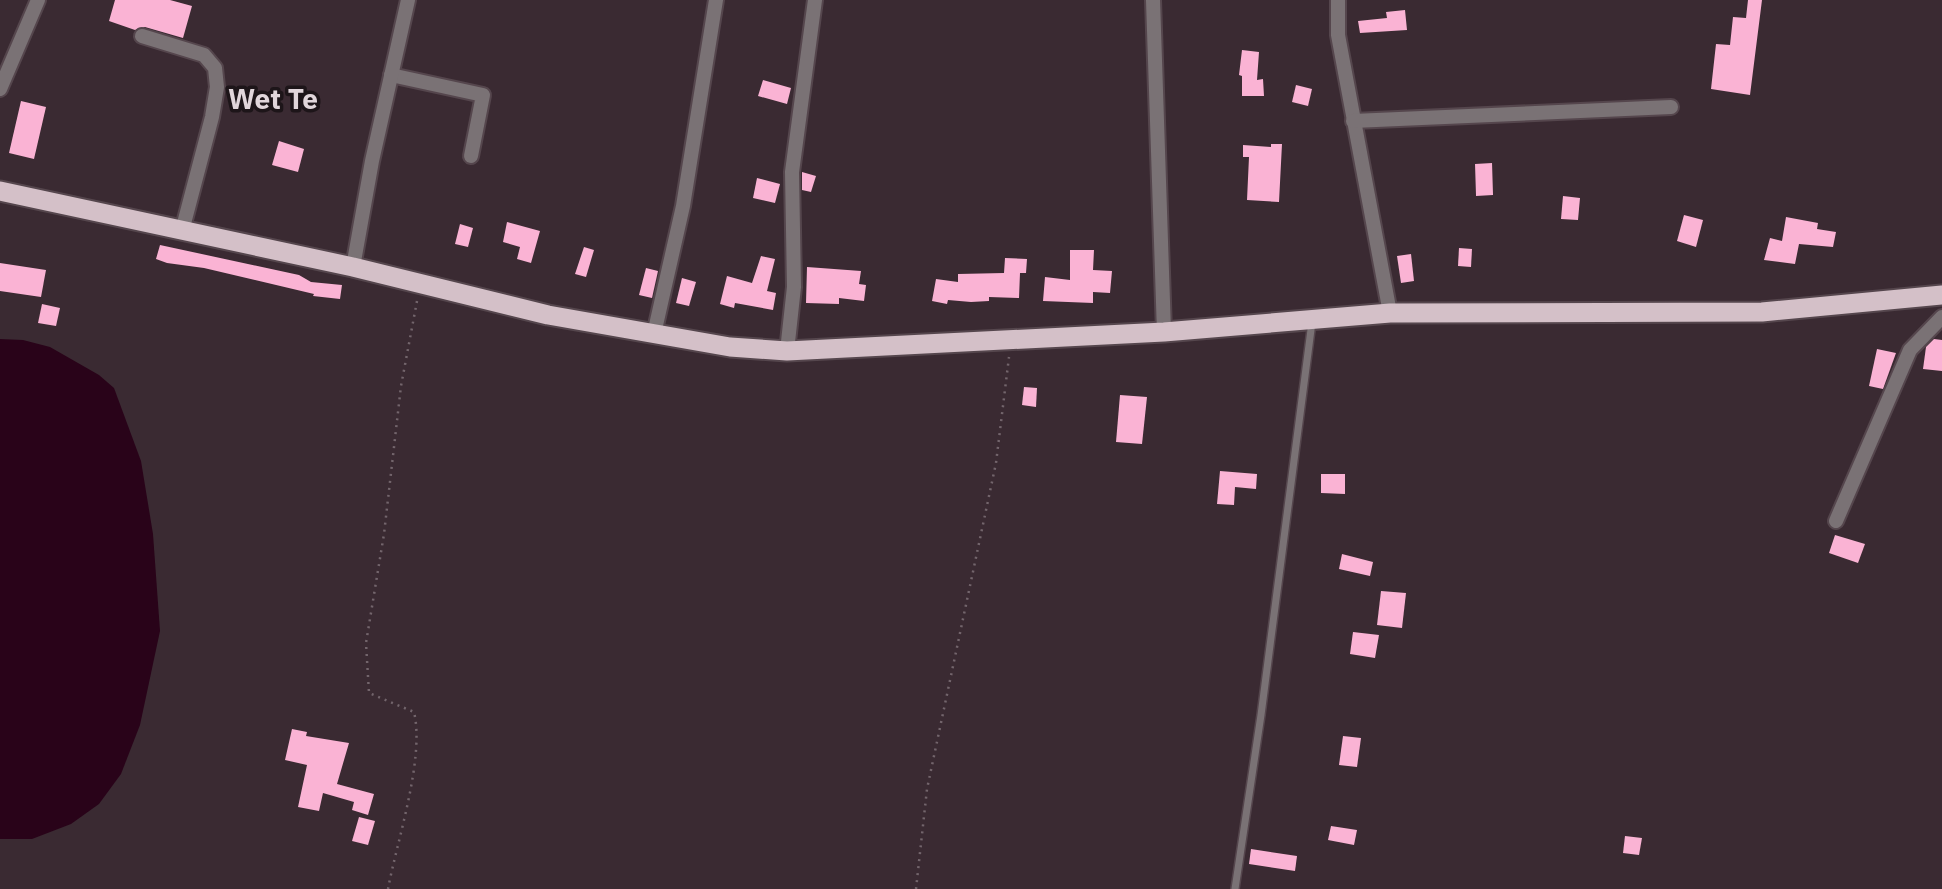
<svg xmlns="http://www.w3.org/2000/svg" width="1942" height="889" viewBox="0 0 1942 889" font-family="'IBM Plex Sans',sans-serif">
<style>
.water{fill:#290319}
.building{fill:#fab3d4}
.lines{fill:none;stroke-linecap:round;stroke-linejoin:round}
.service-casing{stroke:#55464d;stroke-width:10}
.minor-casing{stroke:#55464d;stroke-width:18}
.trunk-casing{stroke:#55464d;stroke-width:23}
.path{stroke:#73656c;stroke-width:2.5;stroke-dasharray:2 5;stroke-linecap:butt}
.service{stroke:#7a7275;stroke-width:7}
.minor{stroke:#7a7275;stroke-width:14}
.trunk{stroke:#d4c0c8;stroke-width:19}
.labels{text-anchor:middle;stroke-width:7;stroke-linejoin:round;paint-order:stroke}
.quarter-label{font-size:28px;font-weight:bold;fill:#e1d6db;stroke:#1d1519}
</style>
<rect width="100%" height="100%" fill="#3a2a32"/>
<polygon class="water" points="0,339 23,340 50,347 99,375 114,388 141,461 153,534 160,631 140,725 121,774 99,804 71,824 32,839 0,839"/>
<g class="building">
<polygon points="115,0 170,0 192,6 183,38 145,27 135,30 109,21"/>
<polygon points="1748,0 1762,0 1750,95 1711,89 1716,44 1730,45 1733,17 1746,18"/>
<polygon points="1405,10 1407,30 1360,33 1358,21 1387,18 1386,12"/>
<polygon points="1242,50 1259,52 1257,80 1263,79 1264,96 1242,96 1242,76 1239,75"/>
<polygon points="763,80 791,88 787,104 758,96"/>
<polygon points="1296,85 1312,89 1308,106 1292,102"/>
<polygon points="21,101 46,107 34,159 9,153"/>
<polygon points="279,141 304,149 298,172 272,165"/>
<polygon points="1271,144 1282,144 1279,202 1247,200 1249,157 1243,157 1243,145 1271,147"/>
<polygon points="1492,163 1493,195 1476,196 1475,164"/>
<polygon points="802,172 816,176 811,192 802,190"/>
<polygon points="757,178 780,184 775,203 753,198"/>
<polygon points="1563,196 1580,198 1578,220 1561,219"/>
<polygon points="1684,215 1703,220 1696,247 1677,241"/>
<polygon points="1786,217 1818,223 1817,229 1836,232 1833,247 1799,244 1795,264 1764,260 1770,238 1782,241"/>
<polygon points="507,222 540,231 531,263 517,259 520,247 503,242"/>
<polygon points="460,224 473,228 468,247 455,244"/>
<polygon points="160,245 299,275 311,282 342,285 340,299 313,296 314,294 204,268 167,263 156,259"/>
<polygon points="584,247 594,250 586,277 575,274"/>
<polygon points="1459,248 1472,249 1471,267 1458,266"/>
<polygon points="1070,250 1094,250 1093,270 1112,271 1110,293 1093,292 1093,303 1043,301 1045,277 1070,280"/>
<polygon points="1411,254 1414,281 1401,283 1397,256"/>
<polygon points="761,256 775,259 767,291 776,293 773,310 735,303 734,308 720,304 727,276 752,283"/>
<polygon points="1005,258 1027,259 1026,273 1020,273 1019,298 989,297 989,301 971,302 948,300 947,304 932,301 936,279 958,282 958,274 1004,273"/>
<polygon points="0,263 46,270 41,297 0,291"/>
<polygon points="807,267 861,271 859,284 866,285 864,301 839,298 839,304 806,303"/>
<polygon points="646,268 658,271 652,298 639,295"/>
<polygon points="682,278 696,282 689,306 676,303"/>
<polygon points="42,304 60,308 56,326 38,323"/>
<polygon points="1934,339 1942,340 1942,371 1923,369 1926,347"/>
<polygon points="1877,349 1896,353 1883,389 1869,386"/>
<polygon points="1024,387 1037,388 1036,407 1022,405"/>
<polygon points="1120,395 1147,397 1142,444 1116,442"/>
<polygon points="1220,471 1257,474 1256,489 1235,487 1234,505 1217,504"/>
<polygon points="1321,474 1345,474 1345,494 1321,493"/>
<polygon points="1835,535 1865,544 1858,563 1829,553"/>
<polygon points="1342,554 1373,562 1370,576 1339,569"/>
<polygon points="1381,591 1406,593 1402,628 1377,625"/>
<polygon points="1353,632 1379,635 1375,658 1350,654"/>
<polygon points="292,729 307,732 306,736 349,743 337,784 374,794 368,815 352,810 354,802 323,793 319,811 298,807 307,765 285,760"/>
<polygon points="1343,736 1361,738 1357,767 1339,765"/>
<polygon points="359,817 375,821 368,845 352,841"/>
<polygon points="1331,826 1357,830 1354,845 1328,840"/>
<polygon points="1625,836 1642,838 1639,855 1623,853"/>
<polygon points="1251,849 1297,856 1295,871 1249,864"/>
</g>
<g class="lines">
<g class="service-casing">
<polyline id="service" points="1235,889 1261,715 1312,322"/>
</g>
<g class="minor-casing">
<g id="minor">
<polyline points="1153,0 1164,332"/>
<polyline points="1338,0 1338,35 1390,313"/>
<polyline points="142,36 204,55 215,68 217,87 212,117 182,231"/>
<polyline points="391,75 483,95 471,156"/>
<polyline points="0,89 38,0"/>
<polyline points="1353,121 1671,107"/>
<polyline points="353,267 372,161 408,0"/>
<polyline points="654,334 683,206 716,0"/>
<polyline points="787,351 794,287 792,172 815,0"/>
<polyline points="1836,521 1910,350 1942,317"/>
</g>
</g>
<g class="trunk-casing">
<polyline id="trunk" points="0,191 353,267 548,315 730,347 787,351 1164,332 1390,313 1762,312 1942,295"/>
</g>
<g class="path">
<path d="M388,889C397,841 425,758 414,712L369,693L366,643L384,534L401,386L417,301"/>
<polyline points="916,889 927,789 996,463 1009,357"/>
</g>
<use href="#service" class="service"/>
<use href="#minor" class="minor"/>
<use href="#trunk" class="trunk"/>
</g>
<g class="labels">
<g class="quarter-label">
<text x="273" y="109">Wet Te</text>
</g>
</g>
</svg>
